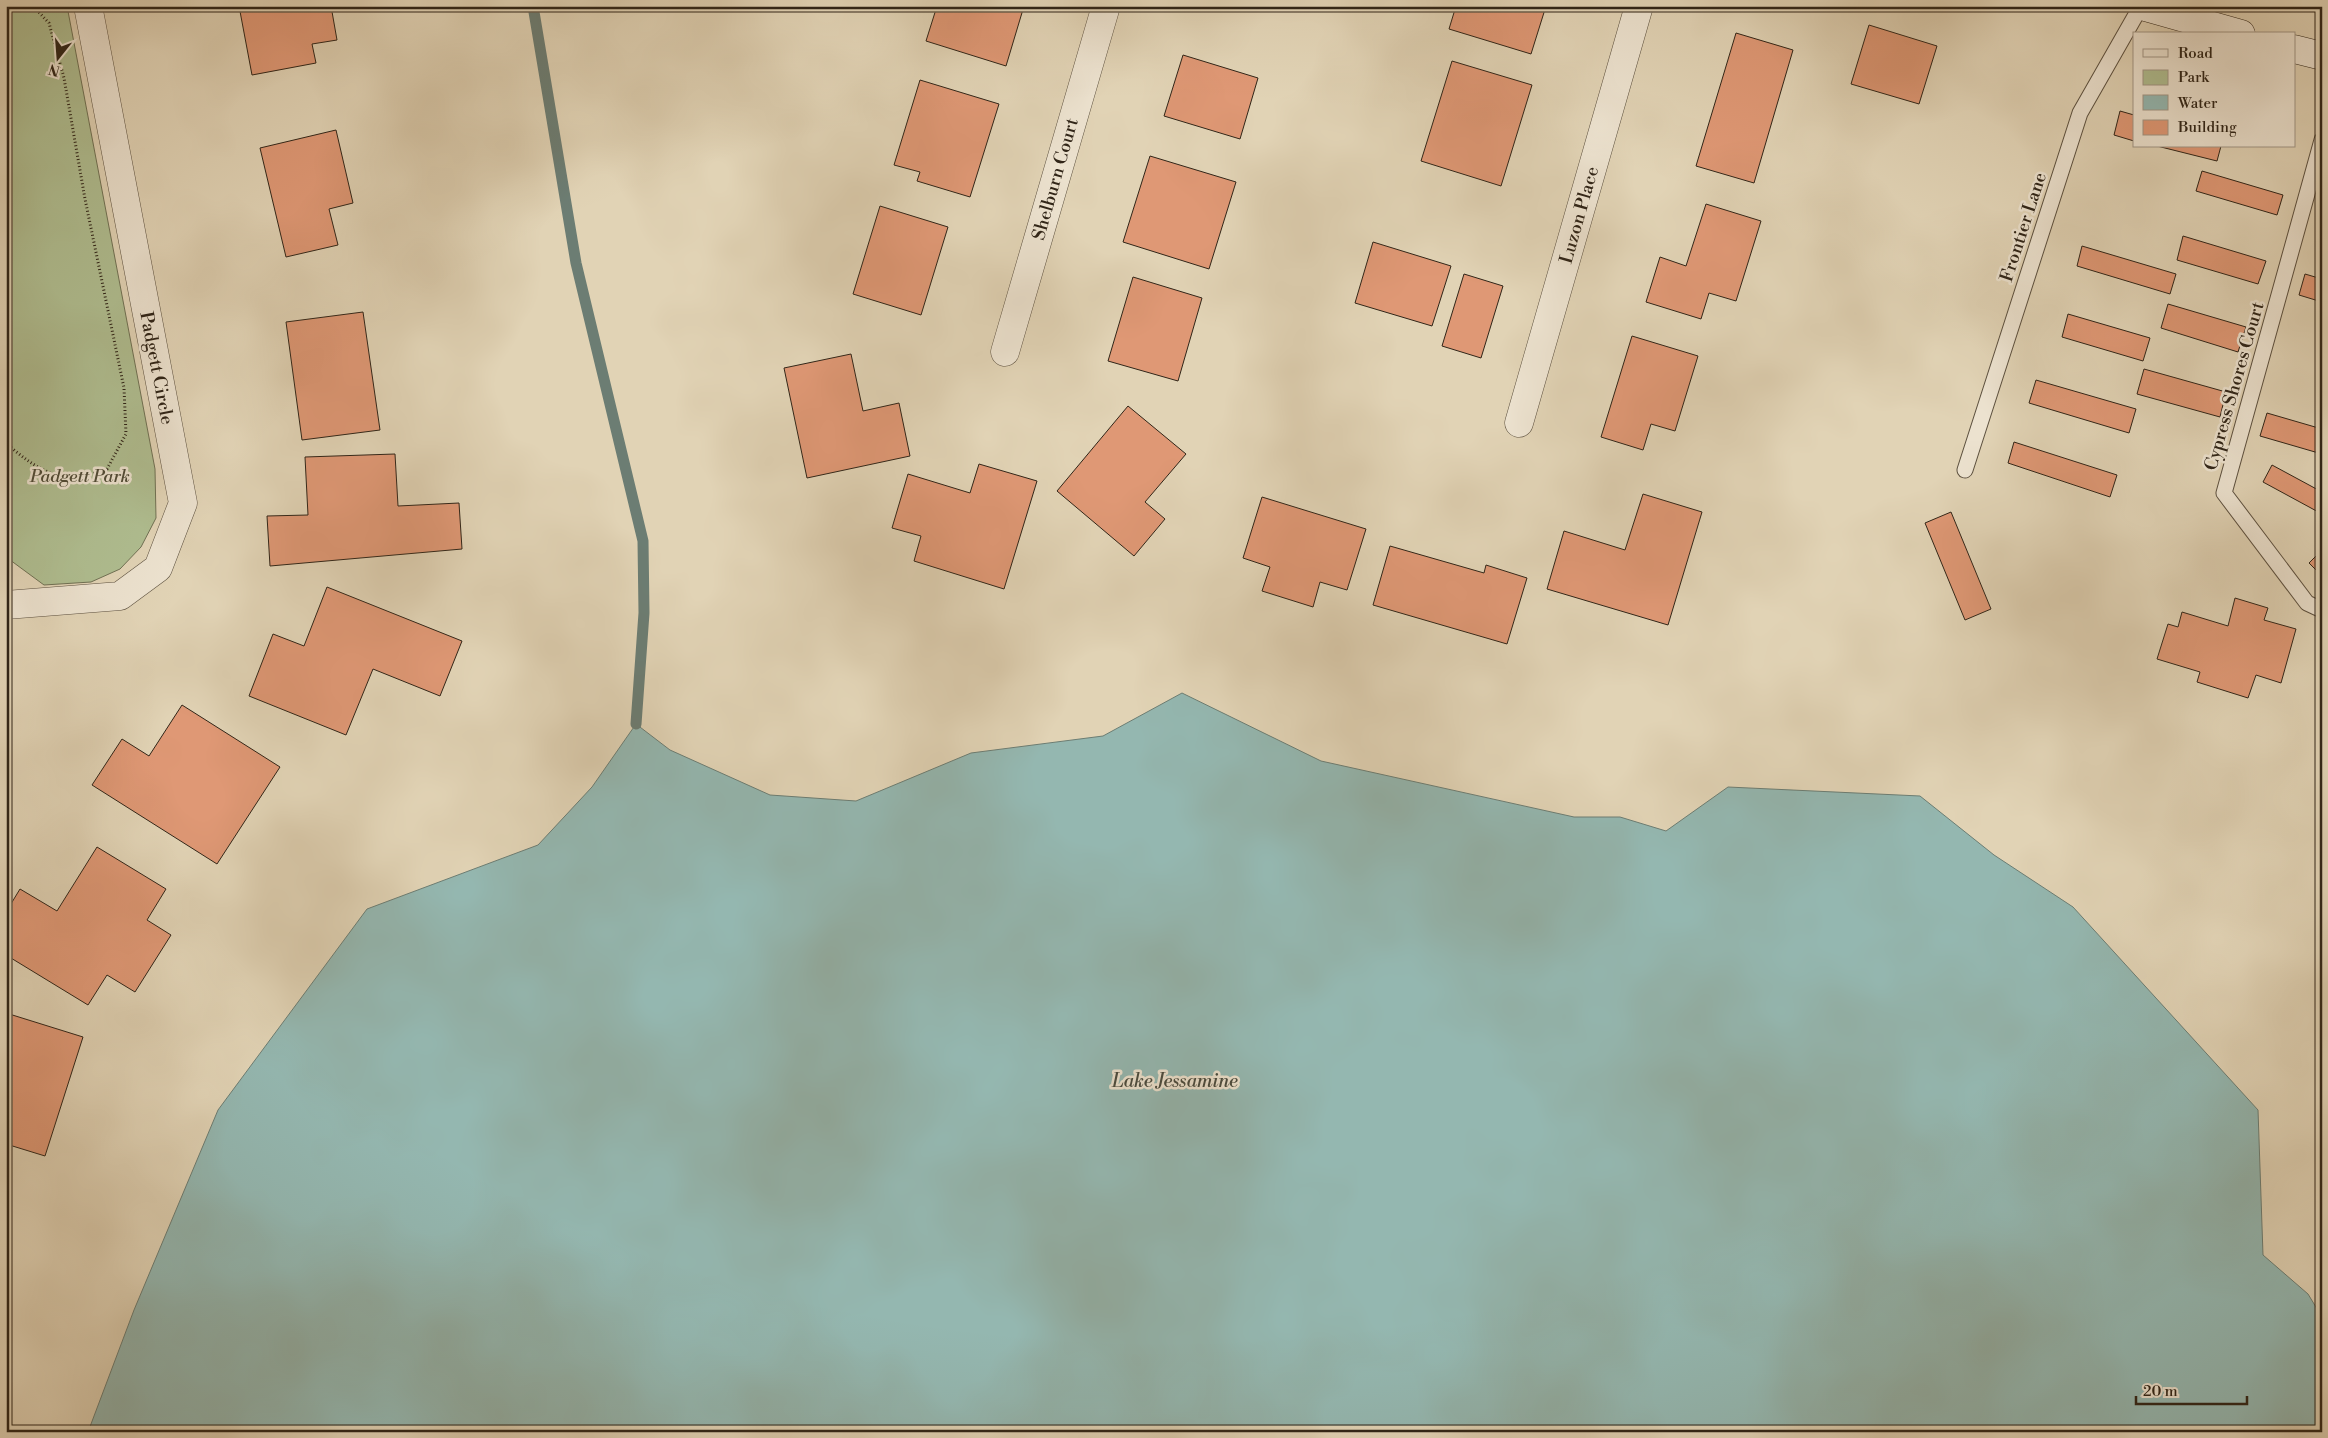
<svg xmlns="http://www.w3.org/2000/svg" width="2328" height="1438" viewBox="0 0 2328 1438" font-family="'Libre Bodoni',serif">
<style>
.green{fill:#afbd90;stroke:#707154}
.water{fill:#94b7b0;stroke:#6c7d73}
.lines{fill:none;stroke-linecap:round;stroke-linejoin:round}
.stream{stroke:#6c7d73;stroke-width:11}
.building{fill:#df9875;stroke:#302518}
.service-casing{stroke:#5c503f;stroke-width:17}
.minor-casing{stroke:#5c503f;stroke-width:29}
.secondary-casing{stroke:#302518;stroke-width:29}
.path{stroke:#302518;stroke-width:3;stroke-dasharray:1 2.5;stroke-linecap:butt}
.service{stroke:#ece2cf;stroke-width:15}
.minor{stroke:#ece2cf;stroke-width:28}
.secondary{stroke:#ece2cf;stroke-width:28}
.labels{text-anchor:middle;stroke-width:5;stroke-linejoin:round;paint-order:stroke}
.street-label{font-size:18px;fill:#302518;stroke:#ece2cf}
.park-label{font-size:18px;font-style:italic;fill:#504b36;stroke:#ece2cf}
.water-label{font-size:19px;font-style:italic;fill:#494a3e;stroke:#ece2cf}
</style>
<rect width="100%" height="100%" fill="#e1d3b5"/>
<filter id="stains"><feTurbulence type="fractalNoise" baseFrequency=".004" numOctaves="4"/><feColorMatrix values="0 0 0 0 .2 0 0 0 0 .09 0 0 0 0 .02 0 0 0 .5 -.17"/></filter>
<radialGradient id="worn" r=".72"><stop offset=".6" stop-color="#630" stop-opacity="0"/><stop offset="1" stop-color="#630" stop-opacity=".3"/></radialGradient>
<polygon class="green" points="6,6 67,6 155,469 156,518 141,547 120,569 91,582 44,585 6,557"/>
<polygon class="water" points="1182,693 1321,761 1574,817 1620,817 1666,831 1728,787 1920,796 1994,855 2073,907 2258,1110 2263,1255 2308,1294 2322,1317 2322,1432 88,1432 134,1310 218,1110 367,909 538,845 592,787 636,724 670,750 770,795 856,801 971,753 1103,736"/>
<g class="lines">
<polyline class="stream" points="533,6 576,263 643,541 644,613 636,724"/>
</g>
<g class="building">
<polygon points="239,6 331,6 337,40 312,44 316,63 252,75"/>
<polygon points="937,6 1024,6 1006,66 926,41"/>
<polygon points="1456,6 1546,6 1531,54 1449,29"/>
<polygon points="1869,25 1937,46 1919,104 1851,84"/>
<polygon points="1736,33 1793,50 1754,183 1696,166"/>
<polygon points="1183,55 1258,78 1240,139 1164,116"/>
<polygon points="1452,61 1532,85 1501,186 1421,161"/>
<polygon points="920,80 999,104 970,197 917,181 920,172 894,165"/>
<polygon points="2120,111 2134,115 2134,141 2114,135"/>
<polygon points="336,130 353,203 329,209 338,245 286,257 260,148"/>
<polygon points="2157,146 2221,146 2217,161"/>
<polygon points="1150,156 1236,182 1209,269 1123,242"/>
<polygon points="2202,171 2283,195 2277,215 2196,191"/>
<polygon points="1706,204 1761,221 1736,301 1709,293 1701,319 1646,302 1660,257 1686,266"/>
<polygon points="880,206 948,227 921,315 853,294"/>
<polygon points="2183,236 2266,261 2258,284 2177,260"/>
<polygon points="1373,242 1451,266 1432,326 1355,303"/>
<polygon points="2082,246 2176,274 2170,294 2077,266"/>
<polygon points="1464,274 1503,286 1481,358 1442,346"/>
<polygon points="2305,274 2322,279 2322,302 2299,295"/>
<polygon points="1133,277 1202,298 1178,381 1108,361"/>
<polygon points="2168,304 2246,327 2238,352 2161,328"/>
<polygon points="363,312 380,430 302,440 286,322"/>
<polygon points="2068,314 2150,338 2143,361 2062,337"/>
<polygon points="1632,336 1698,356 1675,431 1651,424 1643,450 1601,437"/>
<polygon points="851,354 863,411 899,403 910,456 807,478 784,368"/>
<polygon points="2144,369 2226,392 2220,417 2137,394"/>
<polygon points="2036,380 2136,409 2129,433 2029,403"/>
<polygon points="1128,406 1186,454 1145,502 1165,519 1134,556 1057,491"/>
<polygon points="2267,413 2322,429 2322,454 2260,436"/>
<polygon points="2014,442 2117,475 2110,497 2008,463"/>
<polygon points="395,454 398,506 459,503 462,549 270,566 267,516 308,515 305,457"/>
<polygon points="979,464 1037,481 1004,589 914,561 921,536 892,528 908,474 970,493"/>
<polygon points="2272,465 2322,492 2322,514 2263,482"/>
<polygon points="1643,494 1702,512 1668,625 1547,589 1564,531 1625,550"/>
<polygon points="1262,497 1366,529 1347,590 1320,582 1313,607 1262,591 1270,567 1243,558"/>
<polygon points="1951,512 1991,609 1965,620 1925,523"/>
<polygon points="1390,546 1484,573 1486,565 1527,578 1507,644 1373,605"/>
<polygon points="2322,550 2322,576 2309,563"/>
<polygon points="327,587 462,641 440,696 373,669 346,735 249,696 273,634 304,646"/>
<polygon points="2235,598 2268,608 2264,620 2296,629 2281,683 2256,675 2248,698 2197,682 2200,672 2157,659 2168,624 2178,627 2182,612 2228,626"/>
<polygon points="182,705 280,767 217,864 92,785 122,739 149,756"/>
<polygon points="97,847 166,889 147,920 171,935 135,992 107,975 88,1005 6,955 6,912 20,889 57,911"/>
<polygon points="6,1013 83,1037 45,1156 6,1144"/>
</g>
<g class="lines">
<g class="service-casing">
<g id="service">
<polyline points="2322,140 2224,493 2307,603 2322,610"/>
<polyline points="1965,470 2080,113 2141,6"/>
</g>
</g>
<g class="minor-casing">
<g id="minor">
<polyline points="1005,352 1106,6"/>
<polyline points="1519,423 1639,6"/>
<polyline points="6,605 120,596 158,568 183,503 88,6"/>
</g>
</g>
<g class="secondary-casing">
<g id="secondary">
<polyline points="2142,6 2241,34"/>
<polyline points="2294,49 2322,56"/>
</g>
</g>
<path class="path" d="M6,443C25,460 52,481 80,477C89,475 98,472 107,469L126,434L124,388L85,199L64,78L49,23L33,6"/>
<use href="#service" class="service"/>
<use href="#minor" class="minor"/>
<use href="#secondary" class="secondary"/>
</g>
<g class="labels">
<g class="street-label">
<text transform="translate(1055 179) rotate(-74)" y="6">Shelburn Court</text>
<text transform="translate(1579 215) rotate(-74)" y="6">Luzon Place</text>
<text transform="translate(2023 227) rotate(-72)" y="6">Frontier Lane</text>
<text transform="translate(157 368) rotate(79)" y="6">Padgett Circle</text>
<text transform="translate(2234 386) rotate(-74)" y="6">Cypress Shores Court</text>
</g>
<g class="park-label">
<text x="80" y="482">Padgett Park</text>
</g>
<g class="water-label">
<text x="1175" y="1087">Lake Jessamine</text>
</g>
</g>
<rect width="2328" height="1438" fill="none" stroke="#e1d3b5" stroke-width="25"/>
<rect x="8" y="8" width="2313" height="1423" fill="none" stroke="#302518" stroke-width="2.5"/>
<rect x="12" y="12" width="2303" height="1413" fill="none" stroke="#302518"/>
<rect x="2133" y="32" width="162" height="115" fill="#ece2cf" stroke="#a19686"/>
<rect x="2143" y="49" width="25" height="8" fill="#ece2cf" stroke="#a19686"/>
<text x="2178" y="58" font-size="15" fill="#302518">Road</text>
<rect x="2143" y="70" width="25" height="15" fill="#afbd90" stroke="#a19686"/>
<text x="2178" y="82" font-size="15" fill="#302518">Park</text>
<rect x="2143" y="95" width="25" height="15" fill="#94b7b0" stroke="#a19686"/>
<text x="2178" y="108" font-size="15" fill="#302518">Water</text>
<rect x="2143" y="120" width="25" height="15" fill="#df9875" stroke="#a19686"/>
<text x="2178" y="132" font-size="15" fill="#302518">Building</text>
<g transform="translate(58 58) rotate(197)" stroke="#ece2cf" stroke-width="4" paint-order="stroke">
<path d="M0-4L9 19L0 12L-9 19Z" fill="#302518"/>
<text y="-8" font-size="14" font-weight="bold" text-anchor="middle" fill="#302518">N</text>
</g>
<path d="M2136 1396v8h111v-8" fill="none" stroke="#302518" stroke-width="2.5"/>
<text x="2143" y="1396" font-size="15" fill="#302518" stroke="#ece2cf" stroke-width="4" paint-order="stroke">20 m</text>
<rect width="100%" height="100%" filter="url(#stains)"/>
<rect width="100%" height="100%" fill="url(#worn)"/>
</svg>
